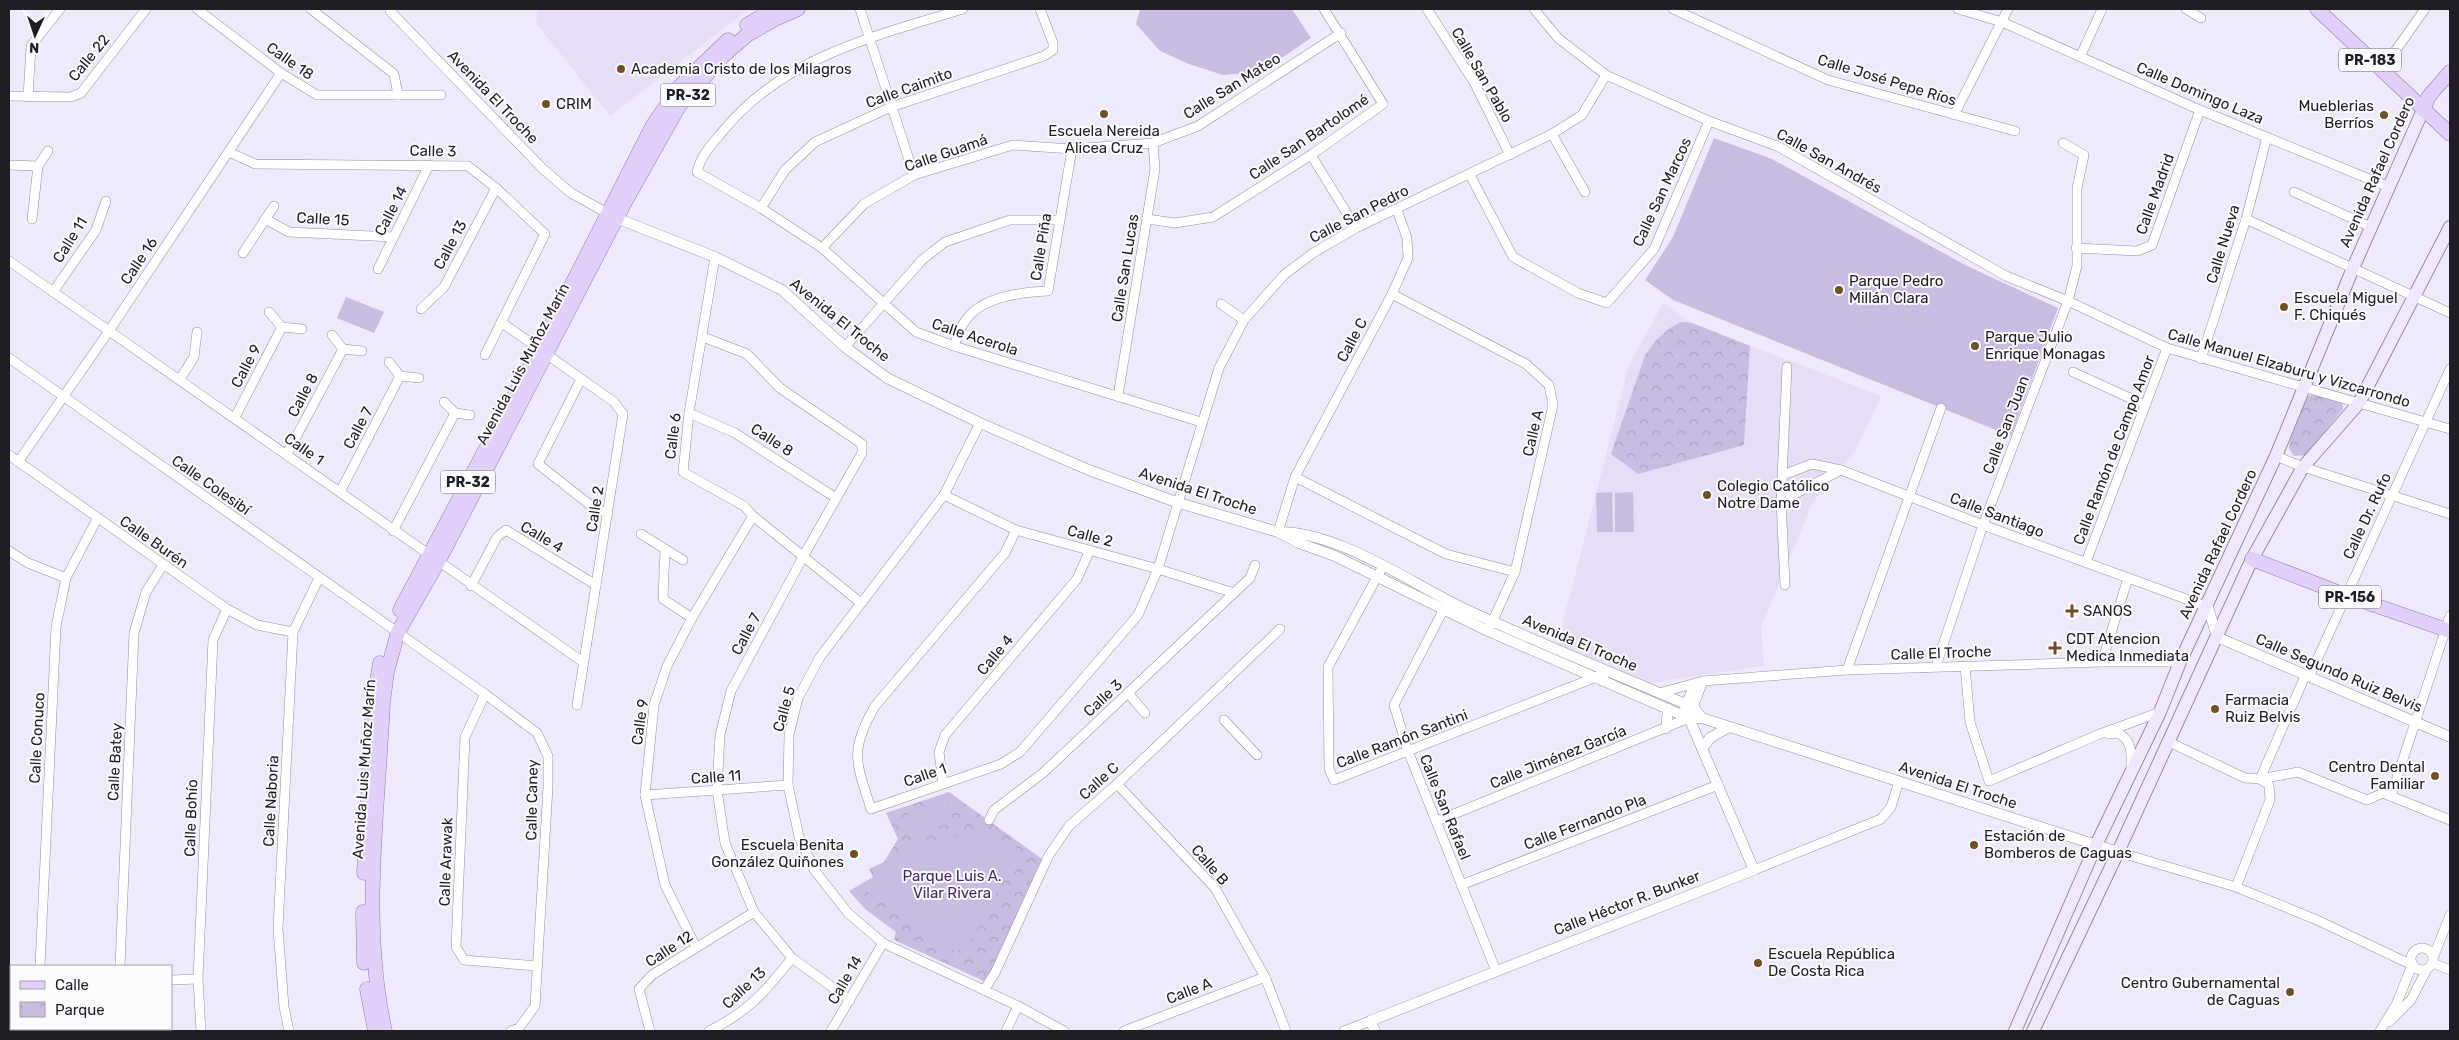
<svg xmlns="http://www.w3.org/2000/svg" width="2459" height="1040" viewBox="0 0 2459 1040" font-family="Rubik,sans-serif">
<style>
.built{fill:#e6def7}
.park{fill:url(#park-crowns)}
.pitch{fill:#c8bce1}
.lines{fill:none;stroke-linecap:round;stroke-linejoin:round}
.minor-casing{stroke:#938e9e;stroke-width:10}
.tertiary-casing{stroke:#938e9e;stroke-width:11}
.secondary-casing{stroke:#938e9e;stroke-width:14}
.primary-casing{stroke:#8f7eae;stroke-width:15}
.minor{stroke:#fff;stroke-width:9}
.tertiary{stroke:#fff;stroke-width:10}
.secondary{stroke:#efe8fd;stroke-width:12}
.primary{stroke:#e0d1fb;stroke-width:14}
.poi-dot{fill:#6e5225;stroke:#fbfafd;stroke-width:2}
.labels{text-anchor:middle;stroke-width:4;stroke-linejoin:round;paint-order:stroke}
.shield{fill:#fbfafd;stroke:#625f65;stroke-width:1}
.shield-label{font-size:14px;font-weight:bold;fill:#201d24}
.street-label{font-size:15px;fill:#201d24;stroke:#fbfafd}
.poi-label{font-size:15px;fill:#201d24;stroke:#fbfafd;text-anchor:start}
.park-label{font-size:15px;fill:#45296a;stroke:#fbfafd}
</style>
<defs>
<pattern id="park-crowns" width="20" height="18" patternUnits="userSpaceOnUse" patternTransform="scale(1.25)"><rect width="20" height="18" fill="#c8bce1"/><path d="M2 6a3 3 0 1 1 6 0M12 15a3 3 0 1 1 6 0" fill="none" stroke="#aca1c1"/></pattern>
</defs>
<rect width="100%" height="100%" fill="#efeafb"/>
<g class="built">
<polygon points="538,9 749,9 610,116 536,23"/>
<polygon points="1663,303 1692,323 1881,396 1856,450 1826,484 1811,506 1761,628 1764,666 1649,683 1557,645 1629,365"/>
</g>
<g class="park">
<polygon points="1681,322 1692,323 1750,346 1744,445 1638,474 1611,454 1645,355 1657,339 1670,328"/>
<polygon points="2315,394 2342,402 2343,409 2306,455 2294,456 2289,449 2290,439 2307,397"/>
<polygon points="949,792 1042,859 986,982 894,940 896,932 865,909 849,891 873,877 869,869 884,862 898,839 886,813"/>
</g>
<g class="pitch">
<polygon points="1140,9 1292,9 1311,38 1261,72 1223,75 1189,64 1160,51 1136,24"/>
<polygon points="1714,138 1772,159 1967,266 2058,308 2011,436 1673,300 1645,280 1673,237"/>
<polygon points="346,297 384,312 374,333 337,318"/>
<polygon points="1612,492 1613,532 1597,532 1596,493"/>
<polygon points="1633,492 1634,532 1615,532 1615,493"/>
<polygon points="946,801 953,822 914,835 907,815"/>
<path d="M971,834L997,837L1021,850L967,948L954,951L864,890C898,844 917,842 971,834Z"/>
</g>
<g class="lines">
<g class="minor-casing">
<g id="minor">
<polyline points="197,9 281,73 317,95 441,95"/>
<polyline points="311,9 394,74 398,95"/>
<polyline points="860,9 914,175"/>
<path d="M963,9C875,36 783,57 723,131C712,144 701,155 697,172L761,208L822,248L916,332L954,346L1201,422"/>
<polyline points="1427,9 1474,82 1510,155"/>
<polyline points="1534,9 1558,38 1606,75 1709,121 1777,146 2006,276 2068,301 2167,348 2450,429"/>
<polyline points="1673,9 1828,80 2015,131"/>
<polyline points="1958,9 2002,22 2200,110 2389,187"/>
<polyline points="2186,9 2201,18"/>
<polyline points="390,11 543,169 571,193 609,214"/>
<polyline points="2080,57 2102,9"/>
<polyline points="2381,71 2425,9"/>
<polyline points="9,96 71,97 81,93 146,9"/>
<polyline points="28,97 31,46 60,9"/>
<polyline points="1954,115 2008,9"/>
<polyline points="1552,134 1585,192"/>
<polyline points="229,152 255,164 468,166 496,188 545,234 485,355"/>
<polyline points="1311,155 1356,228"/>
<polyline points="9,165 38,166"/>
<polyline points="1470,175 1513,257 1578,293 1607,303 1654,249 1709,121"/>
<polyline points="2294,192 2371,227"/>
<polyline points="761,208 785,170 815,142 891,107 1044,56 1053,50 1053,43 1040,9"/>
<polyline points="32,219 38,166 48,151"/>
<polyline points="265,219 289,232 393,237"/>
<polyline points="1147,219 1175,223 1213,217 1311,155 1383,104 1324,9"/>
<polyline points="2246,219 2450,313"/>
<polyline points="822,248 864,204 914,175 1013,145 1072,149 1153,143 1198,126 1341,33"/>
<polyline points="2076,248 2137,251 2152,245 2200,110"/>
<polyline points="243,253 274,206"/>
<polyline points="715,257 689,413 683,472 744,506 753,516 861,603"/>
<polyline points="9,261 583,662"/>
<polyline points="378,269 429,165"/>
<polyline points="53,292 96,230 106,201"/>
<polyline points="1392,294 1526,364 1549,385 1553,405 1515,572 1488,631"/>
<polyline points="1221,304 1244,320"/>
<polyline points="421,309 444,287 496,188"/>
<polyline points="269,312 282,327 302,329"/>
<polyline points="501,322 614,402 623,414 577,705"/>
<polyline points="332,335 343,349 362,351"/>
<polyline points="703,337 747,354 780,388 862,444 862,453 804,555 731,691 720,735 717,790 725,843 754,912 792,958 850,1000"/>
<path d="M954,346C957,338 960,328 965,321C981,297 1021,292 1048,291L1072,149"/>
<polyline points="845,347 922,260 945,242 1010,220 1059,220"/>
<polyline points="9,358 485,694 537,733 548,756 548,787 535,1006 519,1028 511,1031"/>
<polyline points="2201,359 2246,219 2267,137"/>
<polyline points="389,362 400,376 419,378"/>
<polyline points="2073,372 2145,405"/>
<polyline points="180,379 194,357 197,332"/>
<polyline points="581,379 538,464 594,508 608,513"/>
<polyline points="1118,396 1155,169 1153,143"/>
<polyline points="444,402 455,413 470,415"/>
<polyline points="689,413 735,433 836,498"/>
<polyline points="235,417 282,327"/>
<polyline points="980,423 944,495 820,657 798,698 789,735 788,785 799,837 815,871 848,913 883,943 1018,1006 1064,1031"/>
<polyline points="287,454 343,349"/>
<polyline points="9,455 227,609 257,625 293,632"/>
<polyline points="2276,456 2303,467 2450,514"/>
<polyline points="18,462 109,331 281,73"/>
<polyline points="1783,475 1812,464 1841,470"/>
<polyline points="1295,477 1446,554 1515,572"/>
<polyline points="340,492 400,376"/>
<polyline points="944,495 1016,530 1158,569 1234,593"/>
<polyline points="1781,501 1841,470 1983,525 2208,607"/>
<path d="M1016,530L1005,553L875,706C849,751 856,762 871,809L1001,764L1020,752L1138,615L1158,569L1219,368L1244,320L1284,275L1313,253L1356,228L1552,134L1582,115L1606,75"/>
<polyline points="393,531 455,413"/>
<polyline points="1278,532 1295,477 1392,294 1408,258 1407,238 1397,210"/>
<polyline points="641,534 665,549 663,599 692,618"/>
<polyline points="665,549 683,560"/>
<polyline points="9,551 28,563 66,578"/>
<polyline points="2086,562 2167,348"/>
<polyline points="1383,566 1328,667 1329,769 1334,780 1609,672"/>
<polyline points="1785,585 1781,501 1787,367"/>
<polyline points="471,586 497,537 506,530 596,585"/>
<polyline points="1446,605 1394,705 1408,751 1496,971"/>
<polyline points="2102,662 2128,578"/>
<polyline points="1936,666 1983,525 2068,301 2077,266 2077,188 2084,155 2063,143"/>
<polyline points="1965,666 1970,722 1989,781 2100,734 2160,712"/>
<polyline points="1847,670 1941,408"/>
<polyline points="2310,675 2450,369"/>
<polyline points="1128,693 1145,713"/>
<polyline points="1659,693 1703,681 1847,670 2102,662 2180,662"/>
<polyline points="485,694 465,737 456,947 464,960 537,966"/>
<polyline points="1224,720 1257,755"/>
<polyline points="1680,721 1694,684"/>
<path d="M2108,734L2118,733C2133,741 2131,753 2131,769"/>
<polyline points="2169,742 2245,778 2260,779 2306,674"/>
<polyline points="943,783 939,752 945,735 1077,579 1090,550"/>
<polyline points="1117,784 1215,888 1265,977 1286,1031"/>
<polyline points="645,795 788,785"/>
<polyline points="2391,796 2450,616"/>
<polyline points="989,820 994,810 1043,773 1234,593 1250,578 1255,565"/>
<polyline points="1437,821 1689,718 1703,681"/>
<polyline points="2118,852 2236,887 2317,920 2412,965 2397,1003 2380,1031"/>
<polyline points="1754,870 1881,819 1891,807 1899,781"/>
<polyline points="1461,885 1718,785"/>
<polyline points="2236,887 2270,800 2269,785 2260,779 2298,772 2367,800 2383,793 2450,820"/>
<polyline points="696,947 665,885 645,795 654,705 667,666 692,618 753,516"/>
<circle cx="2422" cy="959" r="11"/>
<polyline points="2433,958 2450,915"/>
<polyline points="2433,963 2450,970"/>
<polyline points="40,966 56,627 66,578 97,519"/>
<polyline points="120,966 134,633 146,592 163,565"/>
<polyline points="171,980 198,979"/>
<polyline points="9,986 11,986"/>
<polyline points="984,990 995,973 1049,855 1069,826 1117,784 1280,629"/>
<polyline points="2389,1022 2411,1000 2427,969"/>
<polyline points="201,1031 198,979 213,640 227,609"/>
<polyline points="289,1031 284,1007 278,928 293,632 319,578"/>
<polyline points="650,1031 639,989 652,975 754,912"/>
<path d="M709,1031C748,1012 765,992 792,958"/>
<polyline points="831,1031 883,943"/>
<polyline points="1006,1031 1018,1006"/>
<polyline points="1124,1031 1265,977"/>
<polyline points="1344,1031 1370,1021"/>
</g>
</g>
<g class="tertiary-casing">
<g id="tertiary">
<polyline points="611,216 715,257 782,290 845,347 887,378 980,423 1089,470 1176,502 1278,532 1299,543 1335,556 1488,631 1689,718 1702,718 2118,852"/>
<path d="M1281,532C1341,533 1412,584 1467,610C1541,644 1617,675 1693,707L1702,718"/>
<polyline points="2208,607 2217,637 2450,737"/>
<polyline points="1666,728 1668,709"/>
<polyline points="1702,749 1710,738 1729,727"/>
<polyline points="1375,1031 1370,1021 1754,870 1689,718"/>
</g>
</g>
<g class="secondary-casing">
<g id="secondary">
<polyline points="2015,1031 2096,845 2160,712 2180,662 2276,456 2353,268 2423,110"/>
<polyline points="2033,1031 2118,852 2252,559 2303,467 2359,403 2450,227"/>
</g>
</g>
<g class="primary-casing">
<g id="primary">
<polyline points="2317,9 2450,134"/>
<polyline points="747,25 774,9"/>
<polyline points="2423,110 2429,96 2450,72"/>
<polyline points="2252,559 2345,595 2450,631"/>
<polyline points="400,610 539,349 653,125 680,86 728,40"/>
<polyline points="364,873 373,706 380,663"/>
<polyline points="363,912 364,963"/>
<polyline points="367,989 375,1031"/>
<path d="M385,1031C361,924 378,811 383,702L387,672L398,632L438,562L625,202L679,106L724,55L747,35L777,18L798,9"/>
</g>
</g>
<use href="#minor" class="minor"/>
<use href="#tertiary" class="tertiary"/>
<use href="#secondary" class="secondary"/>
<use href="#primary" class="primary"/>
</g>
<g class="poi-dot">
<circle cx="621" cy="69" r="5"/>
<circle cx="546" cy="104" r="5"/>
<circle cx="1104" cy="114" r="5"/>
<circle cx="2384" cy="115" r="5"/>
<circle cx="1839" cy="290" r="5"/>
<circle cx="2284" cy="307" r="5"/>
<circle cx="1975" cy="346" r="5"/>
<circle cx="1707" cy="495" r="5"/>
<path d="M2069.5 603.5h5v5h5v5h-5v5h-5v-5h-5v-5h5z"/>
<path d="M2052.5 640.5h5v5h5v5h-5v5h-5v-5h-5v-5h5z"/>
<circle cx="2215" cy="709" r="5"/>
<circle cx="2435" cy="776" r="5"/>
<circle cx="1974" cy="845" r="5"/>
<circle cx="854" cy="854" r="5"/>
<circle cx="1758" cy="963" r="5"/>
<circle cx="2290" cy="992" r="5"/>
</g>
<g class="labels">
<g class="shield">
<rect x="2339" y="48.5" width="62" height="23" rx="4"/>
<rect x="660.5" y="83.5" width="55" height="23" rx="4"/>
<rect x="440.5" y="470.5" width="55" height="23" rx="4"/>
<rect x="2319" y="585.5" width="62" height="23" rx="4"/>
</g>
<g class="shield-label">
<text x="2370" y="65">PR-183</text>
<text x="688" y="100">PR-32</text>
<text x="468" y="487">PR-32</text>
<text x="2350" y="602">PR-156</text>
</g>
<g class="street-label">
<text transform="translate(89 58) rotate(-51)" y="5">Calle 22</text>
<text transform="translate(290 61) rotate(35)" y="5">Calle 18</text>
<text transform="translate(1482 75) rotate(60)" y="5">Calle San Pablo</text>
<text transform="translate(1887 80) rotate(17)" y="5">Calle José Pepe Ríos</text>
<text transform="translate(1232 86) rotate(-32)" y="5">Calle San Mateo</text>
<text transform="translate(909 88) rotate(-20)" y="5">Calle Caimito</text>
<text transform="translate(2200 93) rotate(23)" y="5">Calle Domingo Laza</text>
<text transform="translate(493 97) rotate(46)" y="5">Avenida El Troche</text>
<text transform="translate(1309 137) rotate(-34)" y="5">Calle San Bartolomé</text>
<text transform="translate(433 151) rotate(1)" y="5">Calle 3</text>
<text transform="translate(946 153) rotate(-19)" y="5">Calle Guamá</text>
<text transform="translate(1829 161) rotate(29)" y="5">Calle San Andrés</text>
<text transform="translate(2377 172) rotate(-66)" y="5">Avenida Rafael Cordero</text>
<text transform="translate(1662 192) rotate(-65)" y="5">Calle San Marcos</text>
<text transform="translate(2155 194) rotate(-70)" y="5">Calle Madrid</text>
<text transform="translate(391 211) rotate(-63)" y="5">Calle 14</text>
<text transform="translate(1359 214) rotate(-27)" y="5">Calle San Pedro</text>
<text transform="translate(323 219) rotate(3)" y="5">Calle 15</text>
<text transform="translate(70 240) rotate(-58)" y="5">Calle 11</text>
<text transform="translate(2223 244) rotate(-73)" y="5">Calle Nueva</text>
<text transform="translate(450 245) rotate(-62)" y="5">Calle 13</text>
<text transform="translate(1041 247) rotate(-81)" y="5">Calle Piña</text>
<text transform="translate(139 261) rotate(-56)" y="5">Calle 16</text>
<text transform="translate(1125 268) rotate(-81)" y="5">Calle San Lucas</text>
<text transform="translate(840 320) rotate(39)" y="5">Avenida El Troche</text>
<text transform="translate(975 337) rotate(18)" y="5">Calle Acerola</text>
<text transform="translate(1352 340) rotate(-62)" y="5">Calle C</text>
<text transform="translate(523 364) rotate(-62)" y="5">Avenida Luis Muñoz Marín</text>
<text transform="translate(246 366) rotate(-62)" y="5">Calle 9</text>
<text transform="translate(2289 368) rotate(16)" y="5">Calle Manuel Elzaburu y Vizcarrondo</text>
<text transform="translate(303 395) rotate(-62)" y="5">Calle 8</text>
<text transform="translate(2006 425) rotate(-69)" y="5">Calle San Juan</text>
<text transform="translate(358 428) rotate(-62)" y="5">Calle 7</text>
<text transform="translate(1533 433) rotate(-77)" y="5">Calle A</text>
<text transform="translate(673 436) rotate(-83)" y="5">Calle 6</text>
<text transform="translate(772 440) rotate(33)" y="5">Calle 8</text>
<text transform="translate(304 449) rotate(35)" y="5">Calle 1</text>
<text transform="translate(2114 450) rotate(-69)" y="5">Calle Ramón de Campo Amor</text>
<text transform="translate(211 485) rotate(35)" y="5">Calle Colesibí</text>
<text transform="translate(1198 491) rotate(18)" y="5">Avenida El Troche</text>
<text transform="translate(595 509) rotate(-81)" y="5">Calle 2</text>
<text transform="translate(1997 515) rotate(21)" y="5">Calle Santiago</text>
<text transform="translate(2367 516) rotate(-65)" y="5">Calle Dr. Rufo</text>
<text transform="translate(1090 536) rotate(15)" y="5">Calle 2</text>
<text transform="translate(542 537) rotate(31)" y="5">Calle 4</text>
<text transform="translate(154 542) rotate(35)" y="5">Calle Burén</text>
<text transform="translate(2218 544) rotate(-65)" y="5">Avenida Rafael Cordero</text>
<text transform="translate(746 634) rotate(-62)" y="5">Calle 7</text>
<text transform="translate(1580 643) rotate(23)" y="5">Avenida El Troche</text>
<text transform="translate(1941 653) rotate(-2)" y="5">Calle El Troche</text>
<text transform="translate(995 655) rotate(-50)" y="5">Calle 4</text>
<text transform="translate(2339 673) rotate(23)" y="5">Calle Segundo Ruiz Belvis</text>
<text transform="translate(1103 698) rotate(-43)" y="5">Calle 3</text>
<text transform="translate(784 709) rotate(-74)" y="5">Calle 5</text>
<text transform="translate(640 722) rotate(-82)" y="5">Calle 9</text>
<text transform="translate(37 738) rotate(-87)" y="5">Calle Conuco</text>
<text transform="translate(1402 739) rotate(-21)" y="5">Calle Ramón Santini</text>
<text transform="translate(1558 757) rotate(-22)" y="5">Calle Jiménez García</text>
<text transform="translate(115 762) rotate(-87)" y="5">Calle Batey</text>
<text transform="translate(364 769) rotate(-86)" y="5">Avenida Luis Muñoz Marín</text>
<text transform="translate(925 775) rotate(-19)" y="5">Calle 1</text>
<text transform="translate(716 777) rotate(-4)" y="5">Calle 11</text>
<text transform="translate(1099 781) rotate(-42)" y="5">Calle C</text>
<text transform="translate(1958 785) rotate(18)" y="5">Avenida El Troche</text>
<text transform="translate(532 800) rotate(-89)" y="5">Calle Caney</text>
<text transform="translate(271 801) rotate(-87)" y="5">Calle Naboria</text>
<text transform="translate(1445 807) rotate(68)" y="5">Calle San Rafael</text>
<text transform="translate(191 818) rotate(-88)" y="5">Calle Bohío</text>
<text transform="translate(1585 822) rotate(-21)" y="5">Calle Fernando Pla</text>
<text transform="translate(446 862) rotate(-88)" y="5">Calle Arawak</text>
<text transform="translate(1210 865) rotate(49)" y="5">Calle B</text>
<text transform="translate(1627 903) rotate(-21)" y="5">Calle Héctor R. Bunker</text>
<text transform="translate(669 949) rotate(-33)" y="5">Calle 12</text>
<text transform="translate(845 980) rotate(-60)" y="5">Calle 14</text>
<text transform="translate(744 988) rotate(-43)" y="5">Calle 13</text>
<text transform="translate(1189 991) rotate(-21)" y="5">Calle A</text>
</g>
<g class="poi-label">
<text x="631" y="74">Academia Cristo de los Milagros</text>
<text x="556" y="109">CRIM</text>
<text x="2374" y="111" text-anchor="end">Mueblerias<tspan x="2374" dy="17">Berríos</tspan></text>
<text x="1104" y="136" text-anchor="middle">Escuela Nereida<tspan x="1104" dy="17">Alicea Cruz</tspan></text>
<text x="1849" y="286">Parque Pedro<tspan x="1849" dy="17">Millán Clara</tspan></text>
<text x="2294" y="303">Escuela Miguel<tspan x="2294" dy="17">F. Chiqués</tspan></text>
<text x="1985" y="342">Parque Julio<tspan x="1985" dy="17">Enrique Monagas</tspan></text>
<text x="1717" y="491">Colegio Católico<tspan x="1717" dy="17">Notre Dame</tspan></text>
<text x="2083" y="616">SANOS</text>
<text x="2066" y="644">CDT Atencion<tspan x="2066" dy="17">Medica Inmediata</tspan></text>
<text x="2225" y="705">Farmacia<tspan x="2225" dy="17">Ruiz Belvis</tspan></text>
<text x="2425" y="772" text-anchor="end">Centro Dental<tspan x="2425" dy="17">Familiar</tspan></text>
<text x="1984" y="841">Estación de<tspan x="1984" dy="17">Bomberos de Caguas</tspan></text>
<text x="844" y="850" text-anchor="end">Escuela Benita<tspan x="844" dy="17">González Quiñones</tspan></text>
<text x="1768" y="959">Escuela República<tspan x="1768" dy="17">De Costa Rica</tspan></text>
<text x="2280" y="988" text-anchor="end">Centro Gubernamental<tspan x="2280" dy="17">de Caguas</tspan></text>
</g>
<g class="park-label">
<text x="952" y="881">Parque Luis A.<tspan x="952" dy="17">Vilar Rivera</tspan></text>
</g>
</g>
<rect width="2459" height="1040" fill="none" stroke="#201d24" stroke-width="20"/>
<rect x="10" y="965" width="162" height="65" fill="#fbfafd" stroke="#a3a2a6"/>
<rect x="20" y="981" width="25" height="8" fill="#e0d1fb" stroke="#a3a2a6"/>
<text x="55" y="990" font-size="15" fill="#201d24">Calle</text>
<rect x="20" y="1002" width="25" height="15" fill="url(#park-crowns)" stroke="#a3a2a6"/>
<text x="55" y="1015" font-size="15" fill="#201d24">Parque</text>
<g transform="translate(35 35) rotate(183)" stroke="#fbfafd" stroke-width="4" paint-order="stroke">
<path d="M0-4L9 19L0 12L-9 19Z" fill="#201d24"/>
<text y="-8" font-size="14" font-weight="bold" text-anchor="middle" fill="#201d24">N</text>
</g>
</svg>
